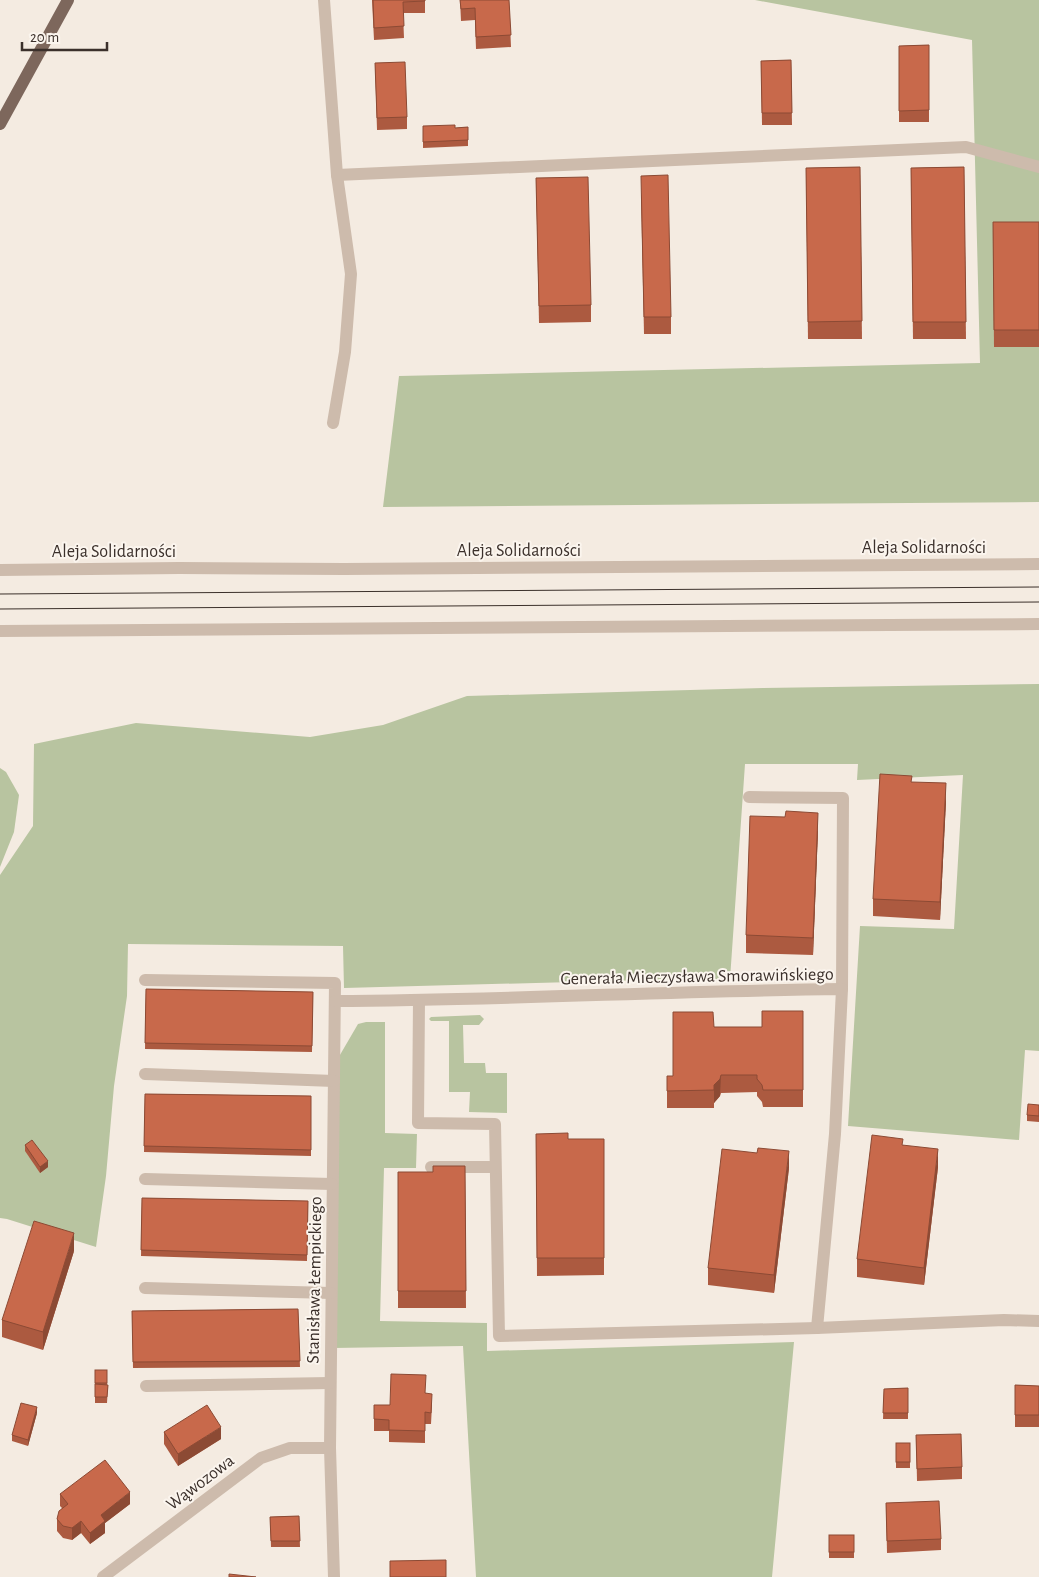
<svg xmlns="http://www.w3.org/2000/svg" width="1039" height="1577" viewBox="0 0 1039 1577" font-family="'Alegreya Sans',sans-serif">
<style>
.green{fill:#b8c4a0}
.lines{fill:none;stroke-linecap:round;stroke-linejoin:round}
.minor{stroke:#cdbbac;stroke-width:12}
.major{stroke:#7d675c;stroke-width:12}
.tram{stroke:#3b302b;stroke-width:1}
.wall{fill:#ac5a40}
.shaded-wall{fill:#8c4a34}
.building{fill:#c8694b;stroke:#8c4a34}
.labels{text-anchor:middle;stroke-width:4;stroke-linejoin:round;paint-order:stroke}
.street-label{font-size:18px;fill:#3b302b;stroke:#fbf5ee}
</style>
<rect width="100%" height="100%" fill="#f4ebe1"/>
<g class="green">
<polygon points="755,0 1039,0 1039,502 383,507 399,376 980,363 972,40"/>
<polygon points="1039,684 1039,1051 1025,1050 1019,1140 848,1126 860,926 954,929 963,775 857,780 858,764 745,764 730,979 684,979 344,988 343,946 128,944 127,996 114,1086 106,1176 96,1247 7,1219 0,1218 0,875 33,826 34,744 136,723 310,737 383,725 467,696 763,688"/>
<polygon points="0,768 6,772 19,795 14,832 0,867"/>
<polygon points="480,1015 484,1019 479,1025 463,1025 464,1063 485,1063 486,1073 507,1073 507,1113 469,1112 470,1092 449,1092 449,1021 431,1021 429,1019 431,1017"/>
<polygon points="366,1022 385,1022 385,1133 417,1134 416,1168 384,1168 380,1321 487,1323 487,1351 794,1342 772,1577 476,1577 463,1346 333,1348 337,1060 358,1024"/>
</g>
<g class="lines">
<g class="minor">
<polyline points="324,0 337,175 351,274 345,352 333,423"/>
<polyline points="337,175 966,147 1039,167"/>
<polyline points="0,570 179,568 344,569 1039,564"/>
<polyline points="0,631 1039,624"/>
<polyline points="749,797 843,798 842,989"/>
<polyline points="145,980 335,983 330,1448 334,1577"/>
<polyline points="419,1000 418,1123 495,1124 499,1336 817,1328 1004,1320 1039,1321"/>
<path d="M335,1001C504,1000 672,991 842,989L835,1134L817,1328"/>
<polyline points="145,1074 334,1081"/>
<polyline points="431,1167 495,1167"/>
<polyline points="145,1179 332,1184"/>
<polyline points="145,1288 331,1293"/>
<polyline points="146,1386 330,1383"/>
<polyline points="103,1577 261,1458 290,1448 330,1448"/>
</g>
<polyline class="major" points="0,124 68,0"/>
<g class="tram">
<polyline points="0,594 1039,587"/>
<polyline points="0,609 1039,602"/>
</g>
</g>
<g class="wall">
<polygon points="372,0 425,0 425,13 403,13 404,38 374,40"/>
<polygon points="460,0 509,0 511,47 476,49 475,20 461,21"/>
<polygon points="929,45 929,122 899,122 899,46"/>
<polygon points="791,60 792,125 762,125 761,61"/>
<polygon points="375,63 407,117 407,129 377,130"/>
<polygon points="423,126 455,128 468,127 468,146 423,148"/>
<polygon points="860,167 862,339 808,339 806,168"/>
<polygon points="964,167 966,339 913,339 911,168"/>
<polygon points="536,178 591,305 591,322 539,323"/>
<polygon points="641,193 671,317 671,334 644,334"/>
<polygon points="993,222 1039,222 1039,347 994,347"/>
<polygon points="912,782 946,801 940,920 873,916 873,899"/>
<polygon points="818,830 813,955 746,953 746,935"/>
<polygon points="146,989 313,992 312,1052 145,1049"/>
<polygon points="803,1011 803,1107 763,1107 762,1102 757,1096 757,1092 721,1093 720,1096 714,1103 714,1108 667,1108 667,1076 673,1076 714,1027 762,1027"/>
<polygon points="145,1094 311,1096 311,1156 144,1152"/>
<polygon points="1039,1105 1039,1122 1027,1121 1027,1115"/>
<polygon points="536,1134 568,1139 604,1139 604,1275 537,1276"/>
<polygon points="25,1145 48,1167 40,1173 25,1151"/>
<polygon points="903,1145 938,1167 924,1285 857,1277 857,1259"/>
<polygon points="465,1166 466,1308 398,1308 398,1172 433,1172"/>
<polygon points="789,1168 774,1293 708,1285 708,1268"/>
<polygon points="142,1198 308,1201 307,1261 141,1256"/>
<polygon points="74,1251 43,1350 2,1337 2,1320"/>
<polygon points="298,1309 300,1367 133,1368 132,1311"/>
<polygon points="95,1370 107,1370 107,1385 108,1385 107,1403 95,1403"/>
<polygon points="1015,1385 1039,1386 1039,1427 1015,1427"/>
<polygon points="908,1388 908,1419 883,1419 884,1389"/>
<polygon points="426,1393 432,1405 431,1424 425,1424 425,1443 389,1442 389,1431 374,1431 374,1405 390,1405"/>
<polygon points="37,1413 28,1446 12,1441 12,1435"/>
<polygon points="164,1432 221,1439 178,1466 164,1444"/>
<polygon points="916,1435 962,1467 962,1479 917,1481"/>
<rect x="896" y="1443" width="14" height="25"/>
<polygon points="60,1494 130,1504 105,1523 105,1533 90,1544 81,1533 72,1540 63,1538 57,1531 57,1519 62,1508 60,1506"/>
<polygon points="886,1503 941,1539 941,1550 887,1553"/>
<polygon points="299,1516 300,1547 271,1547 270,1517"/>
<rect x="829" y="1535" width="25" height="23"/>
</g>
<g class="shaded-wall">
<polygon points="946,783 946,801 940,920 940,902"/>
<polygon points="818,813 818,830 813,955 813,938"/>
<polygon points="721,1075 720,1096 714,1103 714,1085"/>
<polygon points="938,1149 938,1167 924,1285 924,1268"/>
<polygon points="789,1151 789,1168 774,1293 774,1275"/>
<polygon points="48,1161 48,1167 40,1173 40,1167"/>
<polygon points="74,1233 74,1251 43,1350 43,1332"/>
<polygon points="37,1407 37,1413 28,1446 28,1440"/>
<polygon points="221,1427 221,1439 178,1466 178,1454"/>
<polygon points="130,1492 130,1504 105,1523 105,1533 90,1544 90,1533 101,1515"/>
<polygon points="81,1521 81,1533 72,1540 72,1528"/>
</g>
<g class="building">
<polygon points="373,0 425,0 425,1 403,2 404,26 374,28"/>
<polygon points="460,0 509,0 511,35 476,37 475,8 461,9"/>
<polygon points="929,45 929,110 899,111 899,46"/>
<polygon points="791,60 792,113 762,113 761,61"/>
<polygon points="405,62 407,117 377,118 375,63"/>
<polygon points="455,125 455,128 468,127 468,140 423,142 423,126"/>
<polygon points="860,167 862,321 808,322 806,168"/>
<polygon points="964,167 966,322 913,322 911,168"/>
<polygon points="668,175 671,317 644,317 641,176"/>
<polygon points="588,177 591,305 539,306 536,178"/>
<polygon points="993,222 1039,222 1039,330 994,330"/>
<polygon points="880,774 912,776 911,782 946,783 940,902 873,899"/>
<polygon points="786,811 818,813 813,938 746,935 750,816 785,817"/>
<polygon points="146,989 313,992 312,1046 145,1043"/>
<polygon points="762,1011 803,1011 803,1090 763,1090 762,1085 757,1079 757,1075 721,1075 720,1079 714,1085 714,1090 667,1091 667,1076 673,1076 673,1012 713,1012 714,1027 762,1027"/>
<polygon points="145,1094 311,1096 311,1150 144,1146"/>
<polygon points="1028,1104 1039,1105 1039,1116 1027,1115"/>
<polygon points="568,1133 568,1139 604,1139 604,1258 537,1258 536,1134"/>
<polygon points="872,1135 903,1139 902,1145 938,1149 924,1268 857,1259"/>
<polygon points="32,1140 48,1161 40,1167 25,1145"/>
<polygon points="758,1148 789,1151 774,1275 708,1268 722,1149 757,1153"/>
<polygon points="433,1166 465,1166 466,1291 398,1291 398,1172 433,1172"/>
<polygon points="142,1198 308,1201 307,1255 141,1250"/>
<polygon points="34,1221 74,1233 43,1332 2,1320"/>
<polygon points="298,1309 300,1361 133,1362 132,1311"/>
<rect x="95" y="1370" width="12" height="13"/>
<polygon points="391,1374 426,1375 425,1393 432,1394 431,1413 425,1412 425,1431 389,1430 389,1420 374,1419 374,1405 390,1405"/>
<polygon points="95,1384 108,1385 107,1397 95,1397"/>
<polygon points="1015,1385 1039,1386 1039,1415 1015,1415"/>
<polygon points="908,1388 908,1413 883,1413 884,1389"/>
<polygon points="21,1403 37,1407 28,1440 12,1435"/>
<polygon points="207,1405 221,1427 178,1454 164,1432"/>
<polygon points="961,1434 962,1467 917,1469 916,1435"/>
<rect x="896" y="1443" width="14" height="19"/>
<polygon points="105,1460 130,1492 101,1515 105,1521 90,1533 81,1521 72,1528 63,1526 57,1519 59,1511 68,1504 60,1494"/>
<polygon points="939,1501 941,1539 887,1541 886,1503"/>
<polygon points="299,1516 300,1541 271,1541 270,1517"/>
<rect x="829" y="1535" width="25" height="17"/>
<polygon points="446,1560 446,1577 390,1577 390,1561"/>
<polygon points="229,1574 256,1577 229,1577"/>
</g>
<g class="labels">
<g class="street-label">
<text x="924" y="553">Aleja Solidarności</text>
<text x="519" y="556">Aleja Solidarności</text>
<text x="114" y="557">Aleja Solidarności</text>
<text transform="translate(697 976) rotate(-1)" y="6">Generała Mieczysława Smorawińskiego</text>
<text transform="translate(314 1280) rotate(-89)" y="6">Stanisława Łempickiego</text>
<text transform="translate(200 1482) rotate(-37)" y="6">Wąwozowa</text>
</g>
</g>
<path d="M22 42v8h85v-8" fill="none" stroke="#3b302b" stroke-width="2.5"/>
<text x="30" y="42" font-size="15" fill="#3b302b" stroke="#fbf5ee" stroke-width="4" paint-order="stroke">20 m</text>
</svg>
